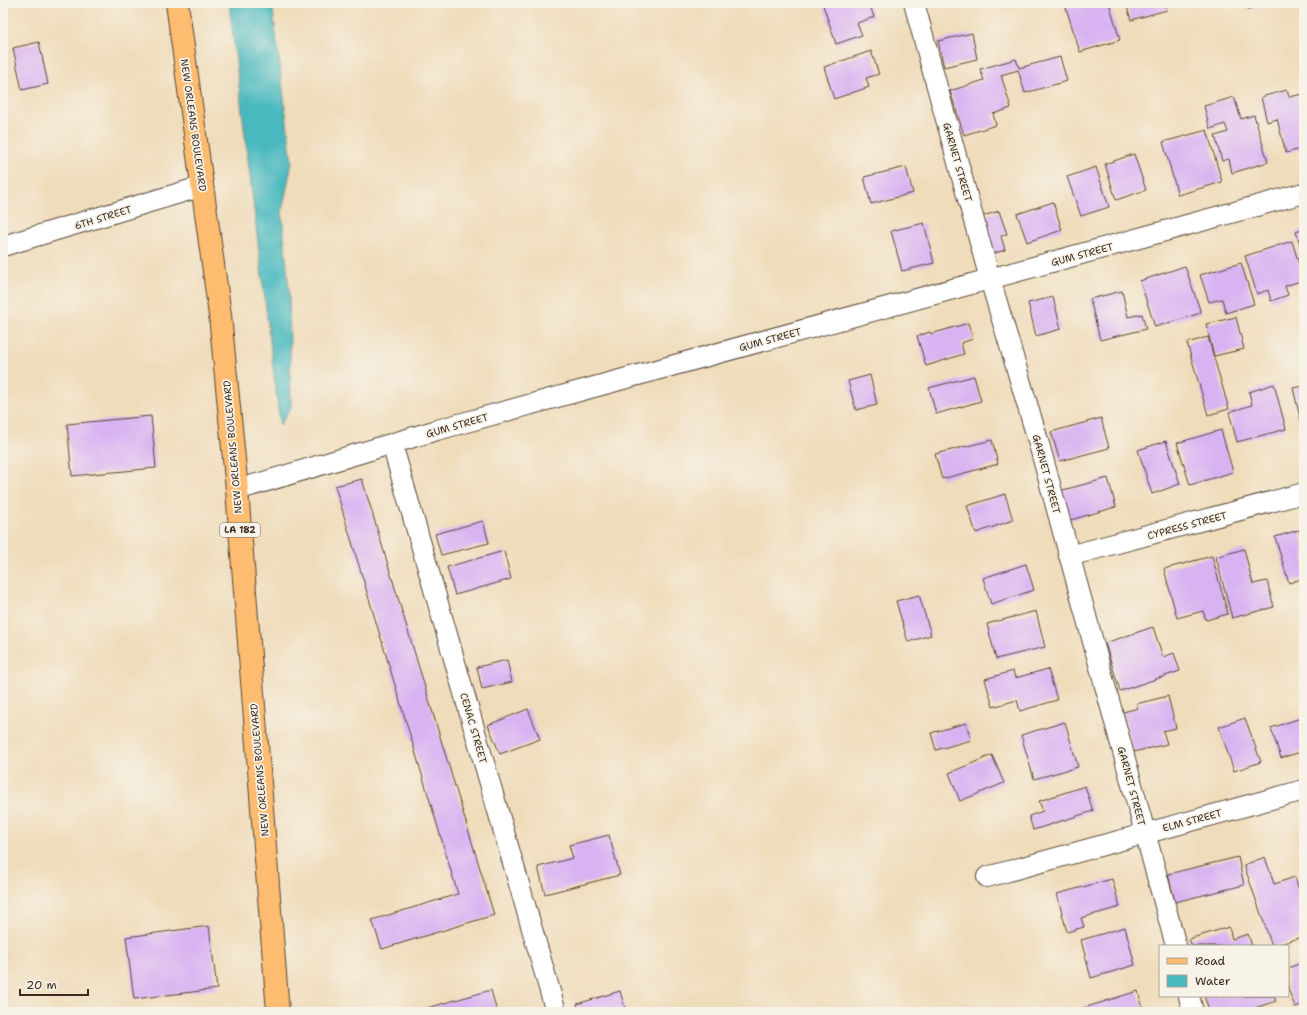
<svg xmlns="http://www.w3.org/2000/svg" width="1307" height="1015" viewBox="0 0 1307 1015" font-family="'Shantell Sans',sans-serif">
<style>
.water{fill:#4ab9bf;stroke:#42726e}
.building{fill:#d9b2f2}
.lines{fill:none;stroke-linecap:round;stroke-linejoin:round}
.minor-casing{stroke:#564535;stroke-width:22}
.primary-casing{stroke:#564535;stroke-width:24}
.minor{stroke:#fff;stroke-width:20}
.primary{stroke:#fdbc70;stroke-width:22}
.labels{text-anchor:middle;stroke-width:3.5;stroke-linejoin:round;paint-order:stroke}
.shield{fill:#f7f3e8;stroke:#73665b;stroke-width:1}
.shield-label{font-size:9px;font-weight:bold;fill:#3b2a1e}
.street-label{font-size:10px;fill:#3b2a1e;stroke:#f7f3e8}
</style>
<rect width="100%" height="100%" fill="#f7f3e8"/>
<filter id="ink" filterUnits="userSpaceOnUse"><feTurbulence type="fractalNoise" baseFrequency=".025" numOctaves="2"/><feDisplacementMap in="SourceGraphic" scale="8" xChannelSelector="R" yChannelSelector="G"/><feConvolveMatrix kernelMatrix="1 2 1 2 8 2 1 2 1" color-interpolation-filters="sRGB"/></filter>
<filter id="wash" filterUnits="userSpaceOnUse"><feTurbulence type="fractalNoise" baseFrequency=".012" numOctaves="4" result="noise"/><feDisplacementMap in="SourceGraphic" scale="16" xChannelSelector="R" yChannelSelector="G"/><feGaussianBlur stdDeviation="0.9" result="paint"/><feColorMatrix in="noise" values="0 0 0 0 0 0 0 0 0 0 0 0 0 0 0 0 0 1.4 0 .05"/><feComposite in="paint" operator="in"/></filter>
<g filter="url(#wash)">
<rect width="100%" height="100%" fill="#efdcba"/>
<polygon class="water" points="229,3 272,3 292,162 282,212 289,290 291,408 280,425"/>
<g id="blocks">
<g class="building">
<polygon points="830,3 869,3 874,17 857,23 862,35 836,44 823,5"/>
<polygon points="1071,3 1109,3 1120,40 1080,52 1065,5"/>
<polygon points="1126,3 1165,3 1167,10 1131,20"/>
<polygon points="1246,3 1269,3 1248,9"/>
<polygon points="972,33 977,59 944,67 938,41"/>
<polygon points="39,42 48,84 22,90 13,48"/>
<polygon points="871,51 879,74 866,78 869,87 834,99 824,67"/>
<polygon points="1060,57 1067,81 1025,93 1018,70 1001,75 1011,108 993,114 996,125 964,135 950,91 984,80 980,69 1016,59 1019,68"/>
<polygon points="1287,90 1289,97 1303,94 1304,148 1286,153 1277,119 1267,122 1261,97"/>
<polygon points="1234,97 1241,119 1254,115 1268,162 1232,173 1229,159 1222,161 1215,136 1228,132 1225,124 1210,129 1204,106"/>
<polygon points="1207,130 1222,182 1178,195 1163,142"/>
<polygon points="1134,154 1146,190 1116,200 1105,164"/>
<polygon points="906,167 913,193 871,204 864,177"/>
<polygon points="1096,167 1109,207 1081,216 1067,177"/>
<polygon points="1053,202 1062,230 1027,242 1017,214"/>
<polygon points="999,211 1007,234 1001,236 1005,250 989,255 977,218"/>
<polygon points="924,223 934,263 902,271 891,231"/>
<polygon points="1304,229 1304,255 1296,232"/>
<polygon points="1292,241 1304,280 1285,286 1288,295 1271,301 1268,290 1257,294 1245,256"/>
<polygon points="1241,263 1254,304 1226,313 1222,299 1209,302 1200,275"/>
<polygon points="1185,266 1201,313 1155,327 1140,281"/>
<polygon points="1122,291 1128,317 1142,314 1146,329 1100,340 1090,299"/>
<polygon points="1053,297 1061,329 1036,336 1028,303"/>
<polygon points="1236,317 1244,349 1214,356 1206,324"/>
<polygon points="968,323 973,339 961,343 964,354 926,366 917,336 930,332 931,334"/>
<polygon points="1208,337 1229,409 1208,415 1187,343"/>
<polygon points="870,375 877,405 856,410 848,381"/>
<polygon points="974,376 981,401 936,414 929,388"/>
<polygon points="1274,384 1286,429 1237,442 1229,412 1252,405 1249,392"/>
<polygon points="1304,386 1304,421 1301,422 1293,388"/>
<polygon points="151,416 156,468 72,476 67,424"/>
<polygon points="1101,418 1109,448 1060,461 1051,432"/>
<polygon points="1221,430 1233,472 1190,485 1177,443"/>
<polygon points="992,440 998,464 942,479 935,454"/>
<polygon points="1166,441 1180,484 1152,494 1138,450"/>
<polygon points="1108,478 1116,507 1067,521 1059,491"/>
<polygon points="362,479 494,915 382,949 372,920 458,894 335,486"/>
<polygon points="1005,494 1013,520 976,533 967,506"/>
<polygon points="483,521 489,543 441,555 435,534"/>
<polygon points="1299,530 1304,545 1304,578 1289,583 1275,537"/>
<polygon points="1244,549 1253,584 1267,581 1274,607 1232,618 1216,557"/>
<polygon points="504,551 511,579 455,595 447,567"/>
<polygon points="1212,556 1228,614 1206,620 1203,611 1177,618 1164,569"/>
<polygon points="1026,564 1034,590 991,604 983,578"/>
<polygon points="919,595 931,635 908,642 896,601"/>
<polygon points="1036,611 1045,647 996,659 987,624"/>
<polygon points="1153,627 1163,657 1174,653 1180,671 1120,691 1105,643"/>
<polygon points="507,660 512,682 482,689 477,667"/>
<polygon points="1048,669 1057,700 1020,711 1017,700 993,707 985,679 1013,671 1015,678"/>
<polygon points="1168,696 1176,728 1163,731 1167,744 1133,752 1123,712 1138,708 1136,704"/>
<polygon points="528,709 540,739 500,754 488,725"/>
<polygon points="1304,717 1304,751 1281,758 1271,728"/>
<polygon points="1245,718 1261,762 1234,771 1219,727"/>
<polygon points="1065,722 1078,767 1034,779 1021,735"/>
<polygon points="966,723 971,740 936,750 931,733"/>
<polygon points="992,755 1004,783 960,801 949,773"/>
<polygon points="1085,786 1093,811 1033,830 1029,816 1043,811 1039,801"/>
<polygon points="609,835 620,875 545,894 538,867 573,858 569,845"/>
<polygon points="1238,857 1244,885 1175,902 1168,874"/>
<polygon points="1265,857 1274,884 1295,877 1301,896 1304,895 1304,936 1275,946 1272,946 1244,865"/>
<polygon points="1112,879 1120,907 1081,918 1084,927 1067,932 1057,894"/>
<polygon points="209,926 217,989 134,999 126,937"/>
<polygon points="1125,927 1135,965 1091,978 1081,940"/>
<polygon points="1229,927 1232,939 1248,934 1252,946 1192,946 1189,939"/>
<polygon points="1304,962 1304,1004 1295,1007 1288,988 1288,968"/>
<polygon points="491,990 497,1012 413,1012"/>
<polygon points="620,991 626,1012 579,1012 577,1004"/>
<polygon points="1138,991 1144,1012 1077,1012 1077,1010"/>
<polygon points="1204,996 1274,996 1276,1001 1243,1012 1210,1012"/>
</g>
</g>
</g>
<g filter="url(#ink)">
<use href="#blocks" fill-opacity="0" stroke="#564535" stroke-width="1"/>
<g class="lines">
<g class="minor-casing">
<g id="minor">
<polyline points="914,3 990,279 1039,444 1176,946"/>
<polyline points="3,246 203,186"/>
<polyline points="392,444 556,1012"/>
<polyline points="237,490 437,430 1304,193"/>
<polyline points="1069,556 1304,493"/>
<polyline points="987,877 1304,790"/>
<polyline points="1189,996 1193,1012"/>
</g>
</g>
<g class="primary-casing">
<polyline id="primary" points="177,3 220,315 237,490 278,1012"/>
</g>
<use href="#minor" class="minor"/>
<use href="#primary" class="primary"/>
</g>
</g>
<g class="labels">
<rect class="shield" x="220" y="523" width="40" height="14" rx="3"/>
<g class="shield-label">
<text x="240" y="533">LA 182</text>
</g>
<g class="street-label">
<text transform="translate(194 125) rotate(82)" y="4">NEW ORLEANS BOULEVARD</text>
<text transform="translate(958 162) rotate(74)" y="4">GARNET STREET</text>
<text transform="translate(103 217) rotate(-17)" y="4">6TH STREET</text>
<text transform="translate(1082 254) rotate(-15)" y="4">GUM STREET</text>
<text transform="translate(770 339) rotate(-15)" y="4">GUM STREET</text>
<text transform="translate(457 425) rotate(-16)" y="4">GUM STREET</text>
<text transform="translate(232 447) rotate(-95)" y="4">NEW ORLEANS BOULEVARD</text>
<text transform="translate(1047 474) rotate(75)" y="4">GARNET STREET</text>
<text transform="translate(1187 525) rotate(-15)" y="4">CYPRESS STREET</text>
<text transform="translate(474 728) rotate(74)" y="4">CENAC STREET</text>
<text transform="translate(259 770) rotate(-95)" y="4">NEW ORLEANS BOULEVARD</text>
<text transform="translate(1132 786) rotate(75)" y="4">GARNET STREET</text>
<text transform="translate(1192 820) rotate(-15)" y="4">ELM STREET</text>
</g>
</g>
<rect width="1307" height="1015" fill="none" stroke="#f7f3e8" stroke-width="16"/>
<rect x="1159" y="945" width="130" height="52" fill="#f7f3e8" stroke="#aca397"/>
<rect x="1167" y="958" width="20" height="6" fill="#fdbc70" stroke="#aca397"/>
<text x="1195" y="965" font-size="12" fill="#3b2a1e">Road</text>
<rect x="1167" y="975" width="20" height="12" fill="#4ab9bf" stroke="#aca397"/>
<text x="1195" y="985" font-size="12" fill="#3b2a1e">Water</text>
<path d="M20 989v6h68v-6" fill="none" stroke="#3b2a1e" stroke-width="2"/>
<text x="26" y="989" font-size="12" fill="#3b2a1e" stroke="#f7f3e8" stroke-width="3" paint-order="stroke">20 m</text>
</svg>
